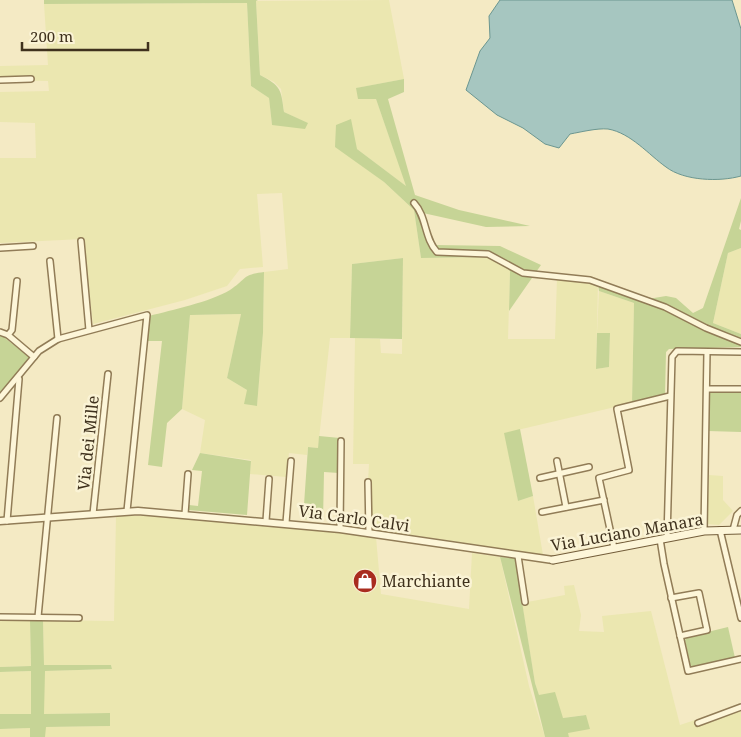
<svg xmlns="http://www.w3.org/2000/svg" width="741" height="737" viewBox="0 0 741 737" font-family="'Noto Serif',serif">
<style>
.farmland{fill:#ebe7b0}
.green{fill:#c6d496}
.water{fill:#a6c6c0;stroke:#6b9690}
.lines{fill:none;stroke-linecap:round;stroke-linejoin:round}
.minor-casing{stroke:#917c57;stroke-width:8}
.tertiary-casing{stroke:#917c57;stroke-width:9}
.secondary-casing{stroke:#735d3a;stroke-width:9}
.minor{stroke:#fdf6d9;stroke-width:5}
.tertiary{stroke:#fdf6d9;stroke-width:6}
.secondary{stroke:#fdf6d9;stroke-width:7}
.labels{text-anchor:middle;stroke-width:5;stroke-linejoin:round;paint-order:stroke}
.street-label{font-size:16px;fill:#3f311d;stroke:#faf3d5}
.poi-label{font-size:16px;fill:#3f311d;stroke:#faf3d5;text-anchor:start}
</style>
<rect width="100%" height="100%" fill="#f4eac4"/>
<g class="farmland">
<polygon points="389,0 404,79 357,88 376,99 407,187 357,149 335,146 384,182 414,210 421,258 487,257 497,261 510,271 508,339 555,339 557,278 598,283 596,369 609,367 610,333 597,333 599,291 634,303 632,403 505,433 518,501 533,496 543,555 372,529 372,482 368,482 369,464 353,464 355,338 380,339 381,353 402,354 403,258 352,264 350,338 330,338 318,448 308,447 307,455 289,453 286,477 250,474 251,460 200,453 205,420 182,409 190,315 241,314 227,378 247,390 257,406 263,333 264,272 288,269 282,193 257,194 263,267 240,269 227,286 185,300 93,324 83,239 0,243 0,158 36,158 35,123 0,122 0,92 49,91 48,81 0,80 0,66 48,65 44,4 247,3 251,86 269,98 272,125 307,123 284,112 281,89 274,82 260,75 256,1"/>
<polygon points="741,248 741,334 713,323 728,253"/>
<polygon points="709,475 723,476 723,500 733,511 719,525 707,524"/>
<polygon points="116,516 147,516 293,527 376,537 381,594 469,609 472,553 500,557 529,686 545,737 45,737 45,727 110,726 110,713 44,714 44,671 112,669 111,665 44,665 43,620 114,621"/>
<polygon points="574,585 581,615 579,631 604,632 602,616 651,611 680,725 695,720 696,725 741,709 741,737 569,737 567,733 585,715 563,718 539,695 535,683 522,603 565,595 564,586"/>
<polygon points="0,620 30,621 31,666 0,667"/>
<polygon points="31,671 31,714 0,714 0,672"/>
<polygon points="30,728 30,737 0,737 0,729"/>
</g>
<g class="green">
<path d="M44,0H258L256,1L260,75C281,86 281,89 284,112L308,123L305,129L272,125L269,98L251,86L247,3L44,4Z"/>
<polygon points="404,79 404,92 388,99 415,195 459,210 530,226 486,227 423,213 435,245 500,246 541,265 509,311 510,271 497,261 487,257 421,258 414,210 384,182 335,147 336,125 351,119 357,149 406,186 376,99 358,99 356,88"/>
<polygon points="741,198 741,221 739,229 741,230 741,248 728,253 713,323 741,334 741,347 669,349 666,352 665,396 632,403 634,303 599,291 598,283 648,299 666,296 676,298 693,313 703,308"/>
<polygon points="403,258 402,339 350,338 352,264"/>
<path d="M264,272L263,333L257,406L244,404L247,390L227,378L241,314L190,315L182,409L167,423L162,467L148,465L162,341H147L149,316C172,310 210,302 230,290C247,279 241,275 264,272Z"/>
<polygon points="597,333 610,333 609,367 596,369"/>
<polygon points="0,334 30,358 0,393"/>
<polygon points="709,393 741,393 741,432 708,431"/>
<polygon points="520,429 533,496 518,501 504,433"/>
<polygon points="319,436 340,438 339,473 324,472 323,521 303,519 308,447 318,448"/>
<polygon points="200,453 251,461 247,515 188,510 189,505 198,506 202,471 192,470"/>
<polygon points="500,557 515,558 535,683 539,695 555,692 563,718 586,715 590,729 568,733 569,737 545,737"/>
<polygon points="43,620 44,665 111,665 112,669 45,671 44,714 110,713 110,726 46,727 45,737 30,737 30,728 0,729 0,714 31,714 31,671 0,672 0,667 31,666 30,621"/>
<polygon points="728,627 735,658 691,668 685,640 687,637"/>
</g>
<path class="water" d="M500,0H732L741,29V176C720,182 684,181 666,167C649,155 631,133 608,129C597,128 581,132 570,134L559,148L545,144L523,128L497,115L466,90L480,51L490,38L489,16Z"/>
<g class="lines">
<g class="minor-casing">
<g id="minor">
<polyline points="0,80 31,79"/>
<path d="M414,203C427,217 424,238 437,252L488,254L523,273L590,280L665,307L706,328L741,342"/>
<polyline points="81,241 89,330"/>
<polyline points="0,248 33,246"/>
<polyline points="50,261 58,339"/>
<polyline points="0,332 8,335 34,357"/>
<polyline points="8,335 12,330 17,281"/>
<polyline points="707,389 741,389"/>
<polyline points="0,398 39,351 58,339 147,315 127,511"/>
<polyline points="557,461 566,507"/>
<polyline points="540,478 589,467"/>
<polyline points="368,482 369,533"/>
<polyline points="542,512 604,500"/>
<polyline points="93,514 108,374"/>
<polyline points="185,514 188,474"/>
<polyline points="7,521 19,379"/>
<polyline points="266,521 269,479"/>
<polyline points="286,523 291,461"/>
<polyline points="340,529 341,441"/>
<polyline points="720,530 741,618"/>
<polyline points="733,530 737,515 741,511"/>
<polyline points="704,531 707,352"/>
<polyline points="667,538 672,357 677,351 741,352"/>
<polyline points="660,539 664,564 688,671 741,659"/>
<polyline points="614,548 599,478 629,470 617,409 670,396"/>
<polyline points="518,556 525,602"/>
<polyline points="671,598 699,593 707,630 680,636"/>
<polyline points="0,617 79,618"/>
<polyline points="38,617 57,418"/>
<polyline points="698,723 741,707"/>
</g>
</g>
<g class="tertiary-casing">
<polyline id="tertiary" points="0,521 138,511 340,529 553,560"/>
</g>
<g class="secondary-casing">
<polyline id="secondary" points="553,560 704,531 741,530"/>
</g>
<use href="#minor" class="minor"/>
<use href="#tertiary" class="tertiary"/>
<use href="#secondary" class="secondary"/>
</g>
<defs>
<g id="shop-disc" transform="scale(1.25)"><circle r="9.5" fill="#a92c1f" stroke="#faf3d5"/><path d="M-5-2.5h2.3a2.7 3.5 0 0 1 5.4 0H5L5.5 6h-11ZM-1.5-2.5h3a1.5 2.3 0 0 0-3 0Z" fill="#fff"/></g>
</defs>
<g fill-rule="evenodd">
<use href="#shop-disc" x="365" y="581"/>
</g>
<g class="labels">
<g class="street-label">
<text transform="translate(88 443) rotate(-84)" y="6">Via dei Mille</text>
<text transform="translate(354 518) rotate(8)" y="6">Via Carlo Calvi</text>
<text transform="translate(627 532) rotate(-10)" y="6">Via Luciano Manara</text>
</g>
<g class="poi-label">
<text x="382" y="587">Marchiante</text>
</g>
</g>
<path d="M22 42v8h126v-8" fill="none" stroke="#3f311d" stroke-width="2.5"/>
<text x="30" y="42" font-size="15" fill="#3f311d" stroke="#faf3d5" stroke-width="4" paint-order="stroke">200 m</text>
</svg>
